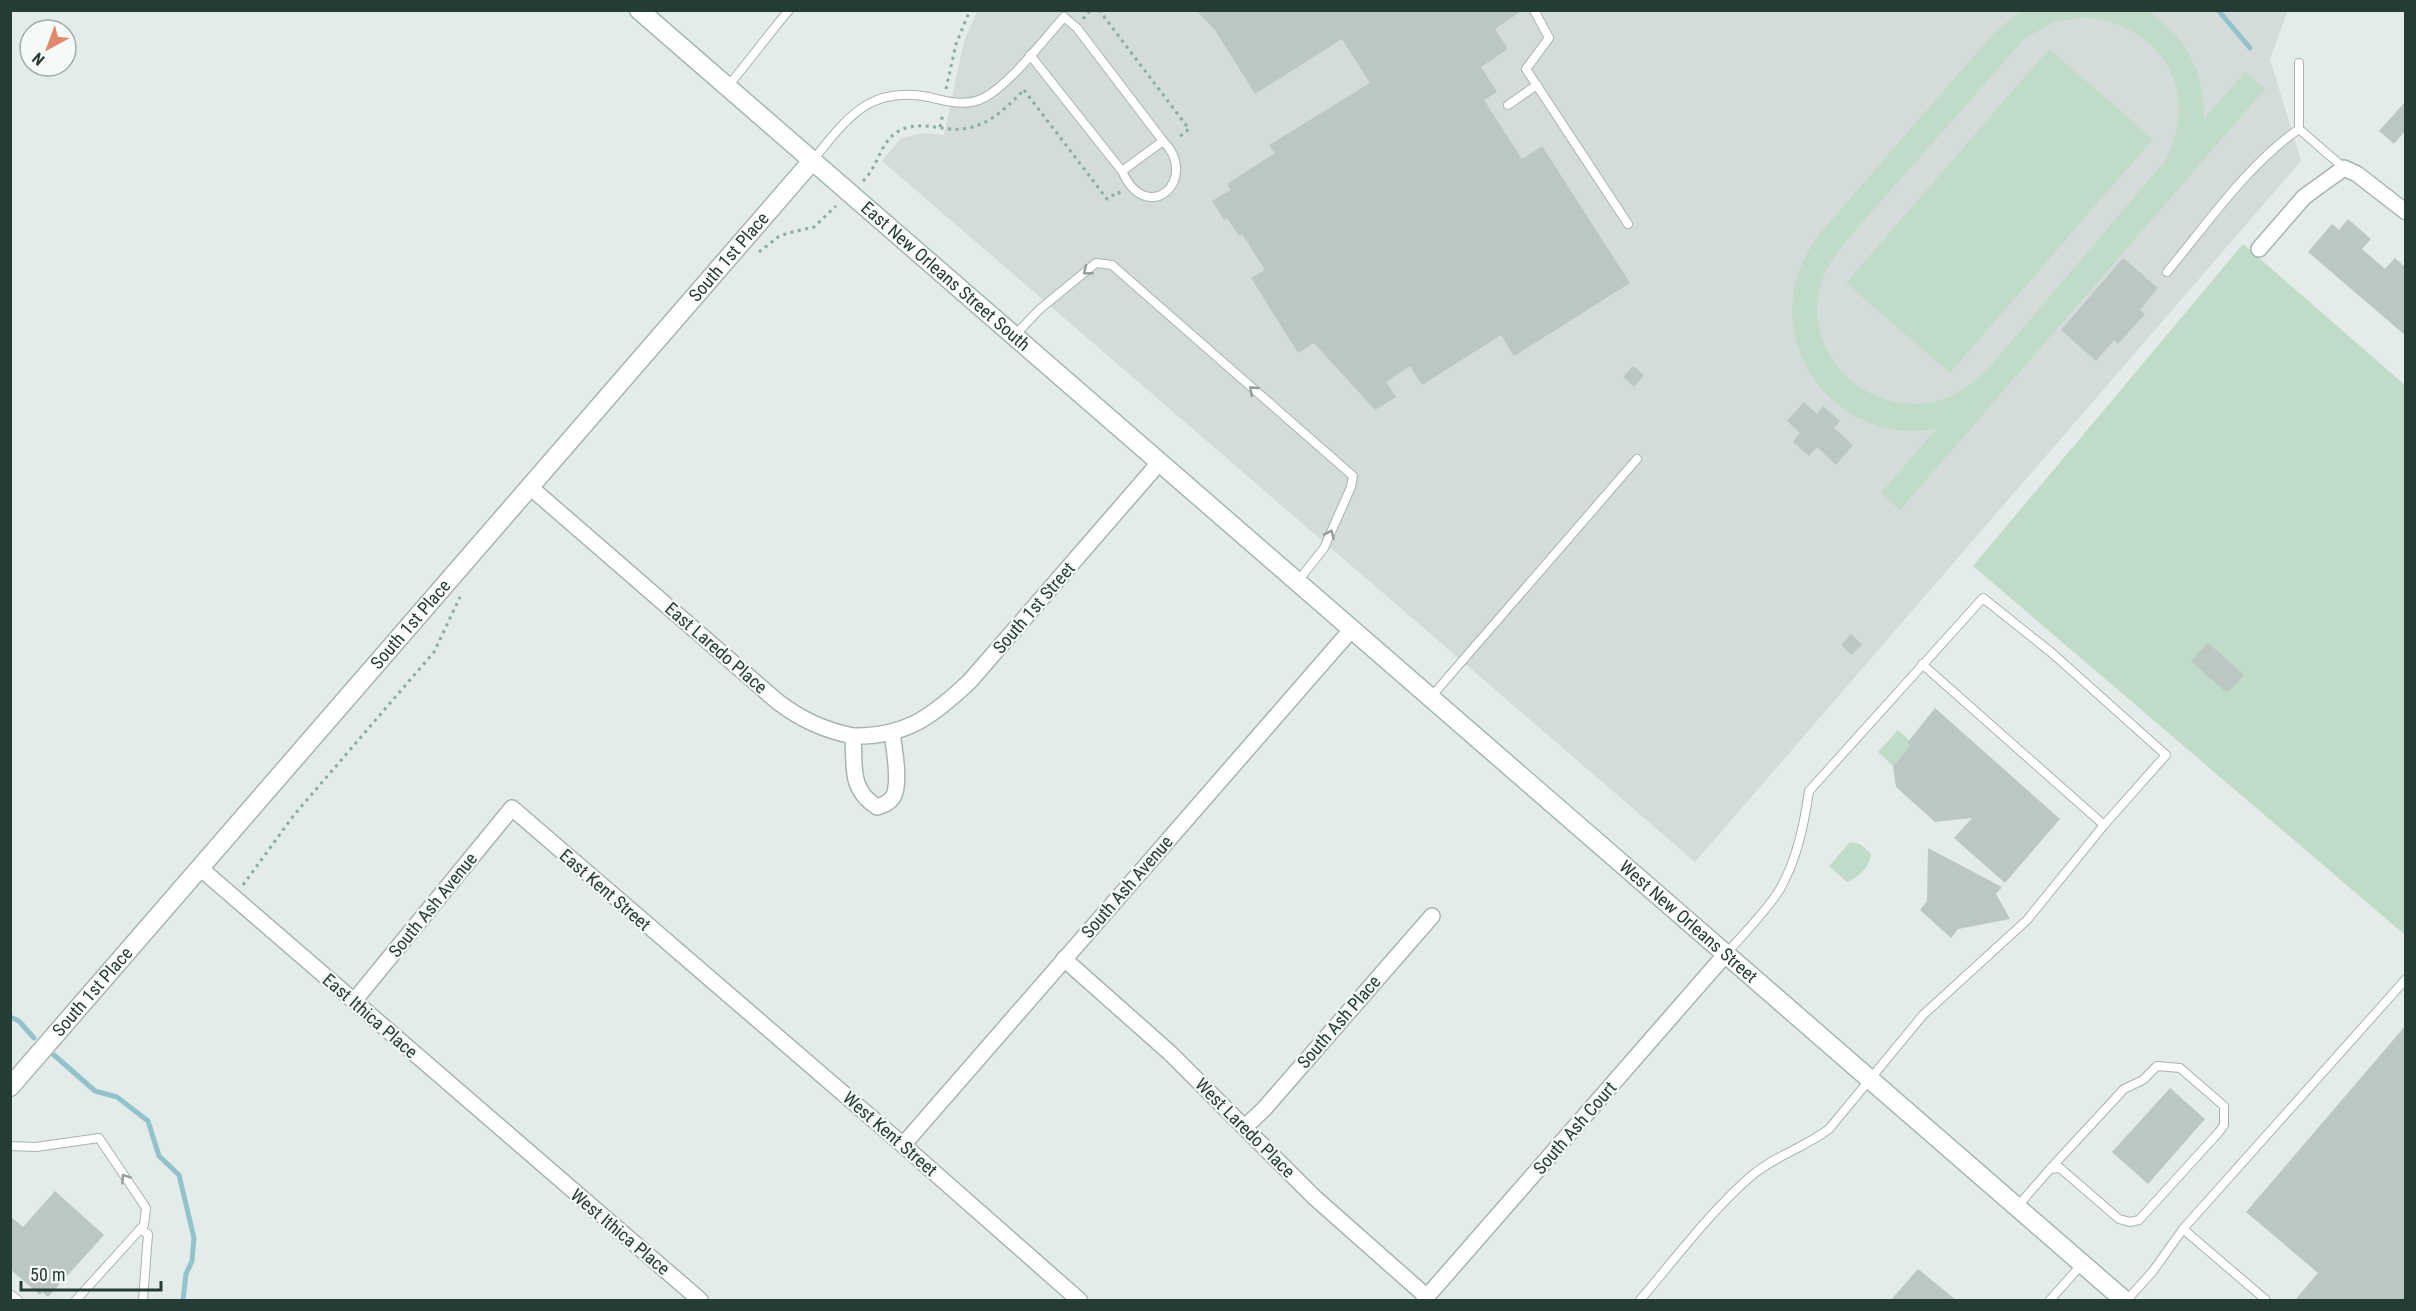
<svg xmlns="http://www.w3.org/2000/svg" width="2416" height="1311" viewBox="0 0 2416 1311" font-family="'Roboto Condensed',sans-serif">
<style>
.built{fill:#d3dcd8}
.green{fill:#c0dbc7;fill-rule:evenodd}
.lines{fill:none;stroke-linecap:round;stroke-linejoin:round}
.stream{stroke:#92c2cb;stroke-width:5}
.building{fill:#bac7c2}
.service-casing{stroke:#a7b4b0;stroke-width:10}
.minor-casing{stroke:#a7b4b0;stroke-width:18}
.tertiary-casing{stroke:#a7b4b0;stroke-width:21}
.secondary-casing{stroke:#a4b7b0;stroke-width:21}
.path{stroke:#88aca1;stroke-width:3;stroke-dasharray:3 4.5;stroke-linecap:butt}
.service{stroke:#fff;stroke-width:8}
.minor{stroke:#fff;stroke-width:15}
.tertiary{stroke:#fff;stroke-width:18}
.secondary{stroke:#fff;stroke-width:18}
.oneway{stroke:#929e9a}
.labels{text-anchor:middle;stroke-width:4.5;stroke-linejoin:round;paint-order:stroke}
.street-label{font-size:18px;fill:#253c36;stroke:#f5f9f7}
</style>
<rect width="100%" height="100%" fill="#e4ece9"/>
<polygon class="built" points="2288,10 2270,59 2301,161 1695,862 882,161 901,138 923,133 944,135 964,41 977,11"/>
<g class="green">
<path d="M2021,11H2149C2187,40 2204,70 2204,119L2245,72L2265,89L1900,510L1881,493L1936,429C1918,431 1900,432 1882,427C1820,410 1779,344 1796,281C1801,262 1810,247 1821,232L1994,33ZM2086,17C2162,26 2201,91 2166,160L1993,363C1978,378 1962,394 1941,400C1866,421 1794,349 1824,275C1831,259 1842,246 1853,233L2025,38L2054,22Z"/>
<polygon points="2049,49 2153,139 1950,373 1846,283"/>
<polygon points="2243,244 2405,385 2405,935 1973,566"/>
<polygon points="1898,730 1909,740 1907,743 1910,746 1893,766 1878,752"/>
<path d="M1850,842L1860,844L1871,854C1871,865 1857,879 1847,882L1829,866Z"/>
</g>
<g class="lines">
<g class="stream">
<polyline points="2218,10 2250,48"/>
<polyline points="10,1017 19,1021 34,1038"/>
<polyline points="54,1055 95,1091 117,1097 148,1121 159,1156 179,1175 194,1238 192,1261 186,1274 183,1300"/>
</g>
</g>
<g class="building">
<polygon points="1196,10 1523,10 1495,29 1508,49 1481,67 1497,92 1484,100 1522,159 1542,146 1630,283 1514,356 1501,335 1422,385 1410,366 1386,382 1396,397 1375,410 1314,343 1298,353 1251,278 1265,270 1242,234 1239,236 1227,218 1224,220 1212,201 1231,190 1227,184 1275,153 1269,145 1370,83 1342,39 1255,94 1215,30"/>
<polygon points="2406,101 2406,130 2394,144 2379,131"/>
<polygon points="2348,219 2371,239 2362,249 2385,269 2395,258 2406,268 2406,336 2308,252 2332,224 2339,230"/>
<polygon points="2123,258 2158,288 2140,310 2145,314 2118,344 2114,340 2096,361 2061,330"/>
<polygon points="1633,366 1644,375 1634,387 1623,377"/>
<polygon points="1804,402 1817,414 1823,406 1840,421 1834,428 1853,445 1836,465 1817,447 1809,456 1793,442 1800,433 1787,421"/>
<polygon points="1851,634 1862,645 1851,655 1841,645"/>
<polygon points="2208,643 2244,675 2227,693 2191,661"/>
<polygon points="1935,708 2060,819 2005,883 1954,838 1972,818 1935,822 1896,787 1893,766 1910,746 1907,743"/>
<polygon points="1928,848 2002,887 1996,894 2010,919 1958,929 1951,938 1920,910 1927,901"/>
<polygon points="2406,1025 2406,1300 2295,1300 2318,1273 2246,1212"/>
<polygon points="2170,1088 2205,1119 2148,1184 2112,1152"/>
<polygon points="55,1191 104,1235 48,1297 42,1292 40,1295 10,1269 10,1216 23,1227"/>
<polygon points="1918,1269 1956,1300 1891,1300"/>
</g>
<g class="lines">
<g class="service-casing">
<g id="service">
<polyline points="1534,10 1549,38 1526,69 1628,224"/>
<polyline points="2299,63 2299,129 2344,168"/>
<path d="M728,86C749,61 768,35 789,10"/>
<polyline points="1508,105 1537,85"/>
<path d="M812,161C847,119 868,85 929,97C945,101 963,106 979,100C1006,90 1044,39 1064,17L1077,28L1163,141L1122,171L1030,55"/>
<path d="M1122,171C1147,228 1201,179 1163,141"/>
<path d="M2167,272C2207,224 2248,164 2299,129"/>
<polyline points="1014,336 1040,309 1096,263 1112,265 1353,476 1351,487 1324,548 1298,581"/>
<polyline points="1922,664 2104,825"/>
<polyline points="1431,697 1637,459"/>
<polyline points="10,1146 36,1147 99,1138 146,1208 144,1225 76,1300"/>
<polyline points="2017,1207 2050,1169 2060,1168 2119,1219 2130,1222 2139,1220 2219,1132 2224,1125 2224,1106 2180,1068 2157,1066 2143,1080 2124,1089 2050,1169"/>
<polyline points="140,1229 148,1234 143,1300"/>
<polyline points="2183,1229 2266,1300"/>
<polyline points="10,1294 18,1300"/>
<path d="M1640,1300C1675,1259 1709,1213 1750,1177C1774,1156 1804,1148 1829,1129L1923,1015L2027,920L2104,825L2166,755L2052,653L1983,598L1809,791C1804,825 1797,859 1780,889C1766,912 1744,933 1726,954"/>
<polyline points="2050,1300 2082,1264"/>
<polyline points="2127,1300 2153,1271 2183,1229 2406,979"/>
</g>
</g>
<g class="minor-casing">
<g id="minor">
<polyline points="2259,249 2304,197 2344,168 2357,174 2406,212"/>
<path d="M530,487L778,702C802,720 824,730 853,736C855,767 849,789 877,807C884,805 889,803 893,797C901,784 894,748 892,733"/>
<path d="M853,736C906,737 933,716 970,681L1159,463"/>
<polyline points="200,868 700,1300"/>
<polyline points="1064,959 1170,1053 1314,1197 1427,1297"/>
<polyline points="354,1001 512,808 903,1145 1079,1300"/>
<polyline points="1245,1127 1264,1109 1432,916"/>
<polyline points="903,1145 1351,630"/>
<polyline points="1424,1300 1725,955"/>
</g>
</g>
<g class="tertiary-casing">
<g id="tertiary">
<path id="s1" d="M10,1087L812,161"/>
</g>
</g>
<g class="secondary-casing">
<g id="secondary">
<path id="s2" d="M639,10L2124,1300"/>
</g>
</g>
<g class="path">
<polyline points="1099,10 1189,129 1178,138"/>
<polyline points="1083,19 1090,10"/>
<polyline points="946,89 956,44 970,10"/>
<polyline points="1024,90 1107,199 1118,192 1120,194"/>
<polyline points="940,127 943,113"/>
<path d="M863,181C878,167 879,144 897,132C918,119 940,131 962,129C989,126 1006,108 1024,90"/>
<polyline points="759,252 778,237 788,233 814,227 836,206"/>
<polyline points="243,885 294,815 434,652 460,597"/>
</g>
<use href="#service" class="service"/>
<use href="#minor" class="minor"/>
<use href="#tertiary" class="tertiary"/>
<use href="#secondary" class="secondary"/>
</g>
<defs><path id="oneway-chevron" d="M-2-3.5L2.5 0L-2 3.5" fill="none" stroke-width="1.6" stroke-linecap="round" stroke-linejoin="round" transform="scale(1.5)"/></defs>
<g class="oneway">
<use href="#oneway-chevron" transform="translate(1087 271) rotate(141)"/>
<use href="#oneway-chevron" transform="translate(1253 390) rotate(-139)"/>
<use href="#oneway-chevron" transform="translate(1330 534) rotate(-66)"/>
<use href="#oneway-chevron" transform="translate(125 1178) rotate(-124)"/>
</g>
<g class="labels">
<g class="street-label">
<text dy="6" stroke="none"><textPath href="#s1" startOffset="1098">South 1st Place</textPath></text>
<text dy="6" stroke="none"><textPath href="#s2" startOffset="406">East New Orleans Street South</textPath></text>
<text transform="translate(1034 608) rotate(-49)" y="6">South 1st Street</text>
<text dy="6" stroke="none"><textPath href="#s1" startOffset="612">South 1st Place</textPath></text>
<text transform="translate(716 648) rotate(41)" y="6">East Laredo Place</text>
<text transform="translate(1127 887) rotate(-49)" y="6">South Ash Avenue</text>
<text transform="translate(605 890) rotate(41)" y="6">East Kent Street</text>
<text transform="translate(433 905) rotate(-51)" y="6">South Ash Avenue</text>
<text dy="6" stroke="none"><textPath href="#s2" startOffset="1390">West New Orleans Street</textPath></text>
<text dy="6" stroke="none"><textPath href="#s1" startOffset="126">South 1st Place</textPath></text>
<text transform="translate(370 1016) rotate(41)" y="6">East Ithica Place</text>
<text transform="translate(1339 1022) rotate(-49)" y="6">South Ash Place</text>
<text transform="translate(1245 1128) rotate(45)" y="6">West Laredo Place</text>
<text transform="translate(1575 1128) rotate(-49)" y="6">South Ash Court</text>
<text transform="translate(890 1134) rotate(41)" y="6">West Kent Street</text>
<text transform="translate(620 1232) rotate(40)" y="6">West Ithica Place</text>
</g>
</g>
<rect width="2416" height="1311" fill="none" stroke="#253c36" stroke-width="24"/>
<g transform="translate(48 48) rotate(221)"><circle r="28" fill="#f5f9f7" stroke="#a2adaa" stroke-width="1.5"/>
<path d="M0-4.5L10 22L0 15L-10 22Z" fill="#e3896b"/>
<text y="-9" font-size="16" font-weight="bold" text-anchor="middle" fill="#253c36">N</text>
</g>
<path d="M21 1281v9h140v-9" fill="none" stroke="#253c36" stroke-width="3"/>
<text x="30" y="1281" font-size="18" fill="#253c36" stroke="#f5f9f7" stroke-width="4.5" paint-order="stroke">50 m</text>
</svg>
